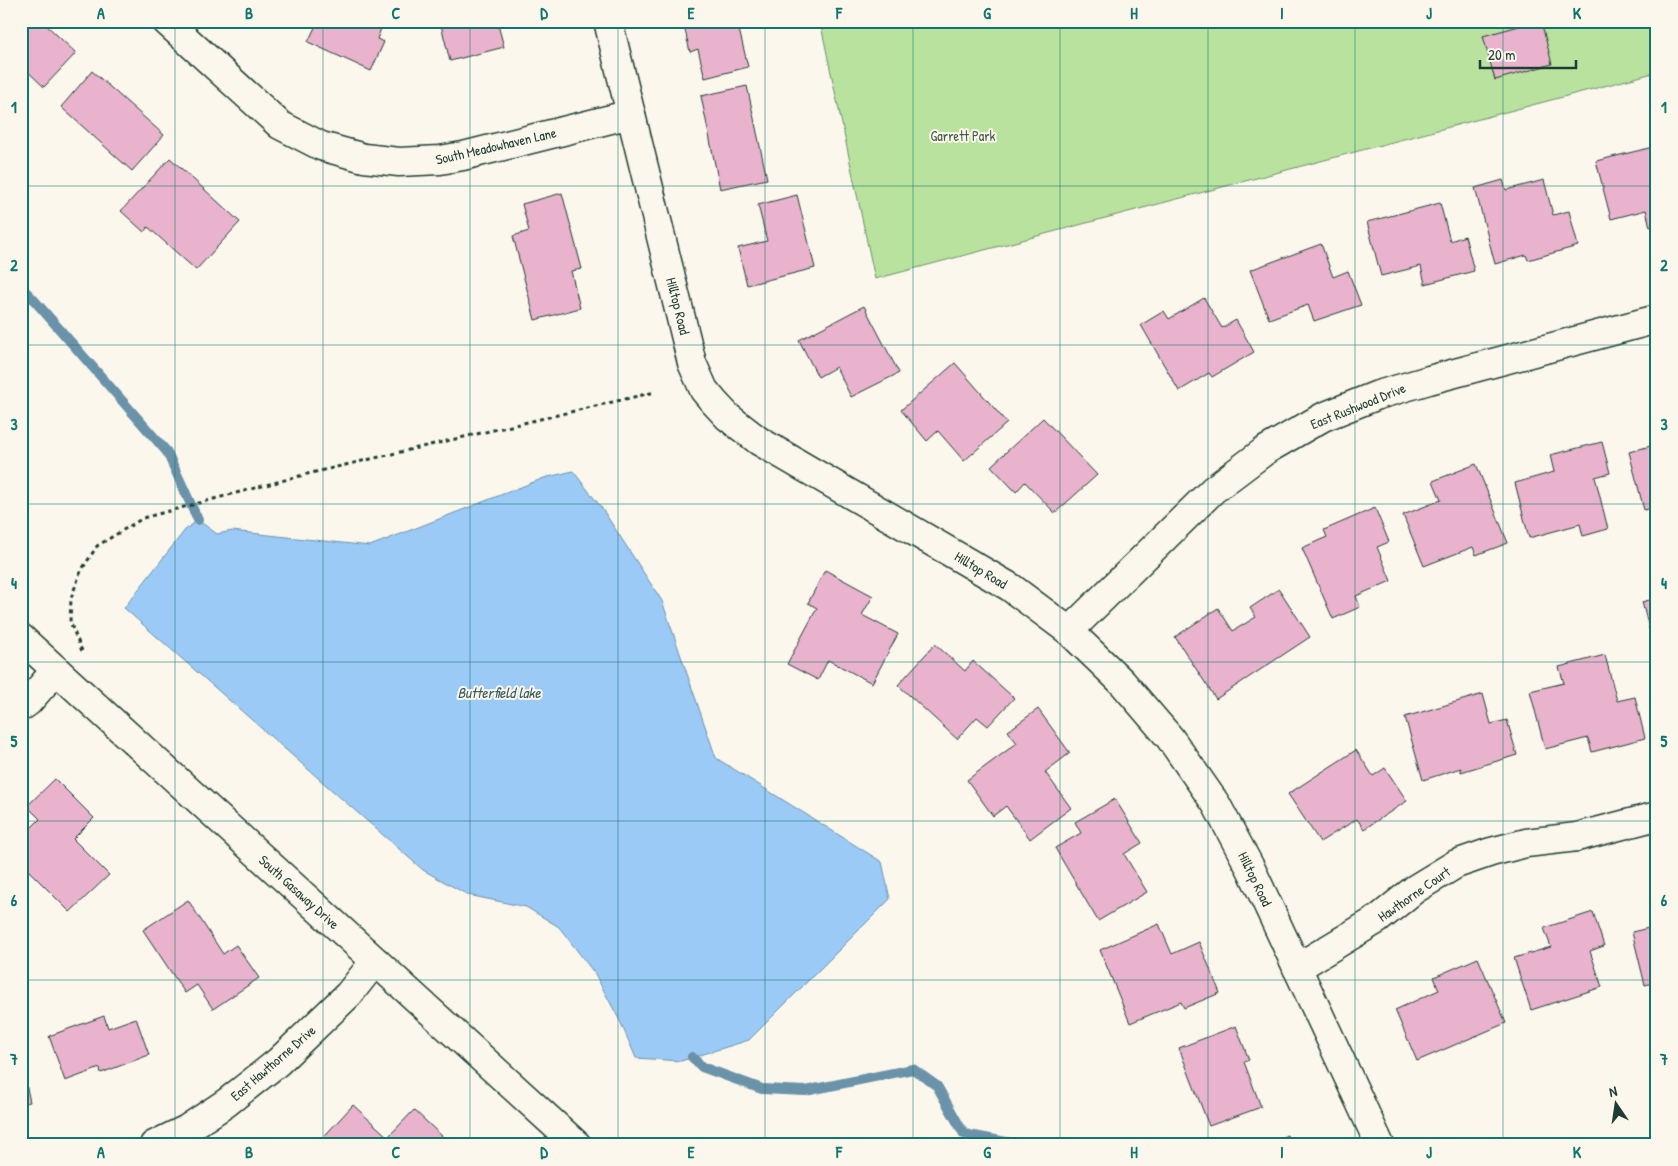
<svg xmlns="http://www.w3.org/2000/svg" width="1678" height="1166" viewBox="0 0 1678 1166" font-family="'Patrick Hand',sans-serif">
<style>
.green{fill:#b9e29f;stroke:#6c906a}
.water{fill:#9ccaf7;stroke:#6a92a9}
.lines{fill:none;stroke-linecap:round;stroke-linejoin:round}
.stream{stroke:#6a92a9;stroke-width:10}
.building{fill:#e9b3cd;stroke:#1f3d34}
.minor-casing{stroke:#1f3d34;stroke-width:31}
.path{stroke:#1f3d34;stroke-width:3;stroke-dasharray:4 4;stroke-linecap:butt}
.minor{stroke:#fbf7ec;stroke-width:28}
.grid{fill:none;stroke:#0f766e;stroke-width:1;stroke-opacity:0.55}
.labels{text-anchor:middle;stroke-width:4;stroke-linejoin:round;paint-order:stroke}
.park-label{font-size:14px;fill:#3e5e49;stroke:#fbf7ec}
.street-label{font-size:14px;fill:#1f3d34;stroke:#fbf7ec}
.water-label{font-size:15px;font-style:italic;fill:#38595b;stroke:#fbf7ec}
.neatline{fill:none;stroke:#0f766e;stroke-width:2}
.grid-label{font-size:16px;text-anchor:middle;font-weight:bold;fill:#0f766e}
</style>
<rect width="100%" height="100%" fill="#fbf7ec"/>
<filter id="ink" filterUnits="userSpaceOnUse"><feTurbulence type="fractalNoise" baseFrequency=".02" numOctaves="2"/><feDisplacementMap in="SourceGraphic" scale="10" xChannelSelector="R" yChannelSelector="G"/><feConvolveMatrix kernelMatrix="1 2 1 2 8 2 1 2 1" color-interpolation-filters="sRGB"/></filter>
<g filter="url(#ink)">
<polygon class="green" points="820,21 1657,21 1657,72 875,279"/>
<polygon class="water" points="573,471 601,507 662,601 716,758 882,862 890,899 749,1040 681,1061 636,1058 620,1021 595,974 559,927 526,907 468,895 423,870 124,608 185,530 198,520 217,534 232,531 370,546 544,478"/>
<g class="lines">
<g class="stream">
<polyline points="21,287 34,300 167,452 198,520"/>
<polyline points="692,1057 702,1067 762,1089 805,1091 913,1069 937,1086 964,1134 1022,1145"/>
</g>
</g>
<g class="building">
<polygon points="21,21 42,21 76,53 44,87 21,65"/>
<polygon points="318,21 384,21 377,39 384,42 371,71 308,42"/>
<polygon points="440,21 497,21 504,47 450,61"/>
<polygon points="683,21 737,21 748,67 705,78 698,49 690,52"/>
<polygon points="1537,21 1541,21 1552,64 1495,80 1483,36"/>
<polygon points="92,71 164,135 132,171 61,107"/>
<polygon points="747,86 767,179 720,189 701,96"/>
<polygon points="1657,146 1657,225 1650,227 1646,210 1611,219 1596,161"/>
<polygon points="170,158 240,222 196,270 148,227 144,232 121,211"/>
<polygon points="1503,180 1506,190 1544,180 1553,215 1569,211 1578,246 1528,260 1526,255 1495,264 1475,188"/>
<polygon points="562,193 582,269 571,271 580,308 535,320 513,236 529,231 522,204"/>
<polygon points="797,195 815,268 747,285 738,248 767,241 758,205"/>
<polygon points="1440,203 1450,241 1465,236 1474,271 1425,284 1421,266 1381,276 1367,222"/>
<polygon points="1321,244 1333,277 1348,271 1361,305 1314,321 1308,305 1269,319 1250,270"/>
<polygon points="1204,298 1222,328 1236,320 1254,352 1212,377 1209,373 1179,391 1141,325 1164,311 1169,319"/>
<polygon points="864,306 899,373 851,397 836,367 818,377 799,340"/>
<polygon points="955,363 1007,423 964,461 938,431 927,441 901,410"/>
<polygon points="1043,418 1097,475 1055,513 1025,482 1016,492 991,466"/>
<polygon points="1602,442 1610,473 1595,477 1608,529 1583,536 1580,524 1529,538 1515,483 1554,472 1550,455"/>
<polygon points="1657,444 1657,507 1644,510 1629,452"/>
<polygon points="1476,464 1508,543 1476,555 1473,547 1424,566 1403,515 1441,500 1433,481"/>
<polygon points="1375,508 1389,542 1377,547 1391,581 1356,596 1360,607 1333,619 1302,548 1327,537 1324,530"/>
<polygon points="825,570 873,596 862,615 898,634 872,683 828,660 818,680 787,664 817,608 808,603"/>
<polygon points="1279,589 1310,637 1216,699 1175,637 1218,608 1233,631 1256,617 1250,608"/>
<polygon points="1657,598 1657,659 1642,602"/>
<polygon points="935,644 965,671 973,661 1014,698 988,726 977,717 957,739 898,685"/>
<polygon points="1605,655 1617,701 1635,697 1645,738 1592,752 1588,738 1545,749 1530,691 1564,683 1559,667"/>
<polygon points="1483,694 1491,724 1507,720 1517,755 1461,772 1461,768 1423,780 1405,717"/>
<polygon points="1038,709 1070,753 1045,772 1071,808 1030,839 1006,806 993,816 967,780 1017,743 1008,731"/>
<polygon points="1356,750 1373,776 1385,768 1407,801 1364,829 1357,819 1320,842 1288,794"/>
<polygon points="55,779 94,818 73,839 109,875 70,912 21,863 21,838 40,819 27,806"/>
<polygon points="1115,799 1142,843 1124,854 1147,892 1098,921 1055,848 1081,833 1075,822"/>
<polygon points="188,900 223,954 236,945 259,978 213,1009 197,985 185,993 143,930"/>
<polygon points="1593,912 1604,946 1590,951 1602,987 1531,1010 1514,958 1551,947 1544,928"/>
<polygon points="1159,924 1172,954 1199,942 1220,993 1184,1008 1181,1002 1130,1023 1100,950"/>
<polygon points="1657,926 1657,982 1645,985 1632,932"/>
<polygon points="1478,958 1506,1023 1417,1061 1395,1010 1439,990 1434,977"/>
<polygon points="104,1016 108,1028 136,1018 149,1055 101,1073 100,1068 65,1081 49,1036"/>
<polygon points="1236,1026 1249,1060 1244,1062 1261,1107 1209,1126 1179,1048"/>
<polygon points="21,1061 30,1102 21,1104"/>
<polygon points="353,1105 388,1137 414,1110 443,1137 435,1145 316,1145"/>
<polygon points="1287,1135 1291,1145 1265,1145"/>
</g>
<g class="lines">
<g class="minor-casing">
<g id="minor">
<polyline points="166,21 280,125 321,146 364,158 399,162 440,160 463,156 631,114"/>
<polyline points="608,21 692,363 704,390 714,402 728,417 759,441 1010,587 1069,631 1122,682 1170,738 1216,804 1251,869 1380,1145"/>
<polyline points="1069,631 1213,490 1266,450 1323,417 1378,395 1429,380 1657,319"/>
<polyline points="21,638 577,1145"/>
<polyline points="21,707 28,702 56,670"/>
<polyline points="1297,968 1378,919 1415,889 1456,864 1491,852 1526,843 1577,837 1657,816"/>
<polyline points="154,1145 187,1129 226,1103 278,1062 349,994 375,961"/>
</g>
</g>
<polyline class="path" points="82,651 70,622 71,598 81,571 97,546 143,518 307,474 655,392"/>
<use href="#minor" class="minor"/>
</g>
</g>
<path class="grid" d="M175,21V1145M323,21V1145M470,21V1145M618,21V1145M765,21V1145M913,21V1145M1060,21V1145M1208,21V1145M1355,21V1145M1503,21V1145M21,186H1657M21,345H1657M21,504H1657M21,662H1657M21,821H1657M21,980H1657"/>
<g class="labels">
<g class="park-label">
<text x="963" y="141">Garrett Park</text>
</g>
<g class="street-label">
<text transform="translate(496 146) rotate(-13)" y="5">South Meadowhaven Lane</text>
<text transform="translate(678 306) rotate(76)" y="5">Hilltop Road</text>
<text transform="translate(1358 406) rotate(-22)" y="5">East Rushwood Drive</text>
<text transform="translate(981 570) rotate(31)" y="5">Hilltop Road</text>
<text transform="translate(1255 879) rotate(64)" y="5">Hilltop Road</text>
<text transform="translate(299 892) rotate(42)" y="5">South Gasaway Drive</text>
<text transform="translate(1414 894) rotate(-35)" y="5">Hawthorne Court</text>
<text transform="translate(273 1063) rotate(-41)" y="5">East Hawthorne Drive</text>
</g>
<g class="water-label">
<text x="499" y="698">Butterfield lake</text>
</g>
</g>
<rect width="1678" height="1166" fill="none" stroke="#fbf7ec" stroke-width="55"/>
<g transform="translate(1616 1104) rotate(347)" stroke="#fbf7ec" stroke-width="4" paint-order="stroke">
<path d="M0-4L9 19L0 12L-9 19Z" fill="#1f3d34"/>
<text y="-8" font-size="14" font-weight="bold" text-anchor="middle" fill="#1f3d34">N</text>
</g>
<path d="M1480 60v8h96v-8" fill="none" stroke="#1f3d34" stroke-width="2.5"/>
<text x="1488" y="60" font-size="15" fill="#1f3d34" stroke="#fbf7ec" stroke-width="4" paint-order="stroke">20 m</text>
<rect x="28" y="28" width="1622" height="1110" class="neatline"/>
<g class="grid-label">
<text x="101" y="19">A</text>
<text x="249" y="19">B</text>
<text x="396" y="19">C</text>
<text x="544" y="19">D</text>
<text x="691" y="19">E</text>
<text x="839" y="19">F</text>
<text x="987" y="19">G</text>
<text x="1134" y="19">H</text>
<text x="1282" y="19">I</text>
<text x="1429" y="19">J</text>
<text x="1577" y="19">K</text>
<text x="14" y="113">1</text>
<text x="1664" y="113">1</text>
<text x="14" y="271">2</text>
<text x="1664" y="271">2</text>
<text x="14" y="430">3</text>
<text x="1664" y="430">3</text>
<text x="14" y="589">4</text>
<text x="1664" y="589">4</text>
<text x="14" y="747">5</text>
<text x="1664" y="747">5</text>
<text x="14" y="906">6</text>
<text x="1664" y="906">6</text>
<text x="14" y="1065">7</text>
<text x="1664" y="1065">7</text>
<text x="101" y="1158">A</text>
<text x="249" y="1158">B</text>
<text x="396" y="1158">C</text>
<text x="544" y="1158">D</text>
<text x="691" y="1158">E</text>
<text x="839" y="1158">F</text>
<text x="987" y="1158">G</text>
<text x="1134" y="1158">H</text>
<text x="1282" y="1158">I</text>
<text x="1429" y="1158">J</text>
<text x="1577" y="1158">K</text>
</g>
</svg>
